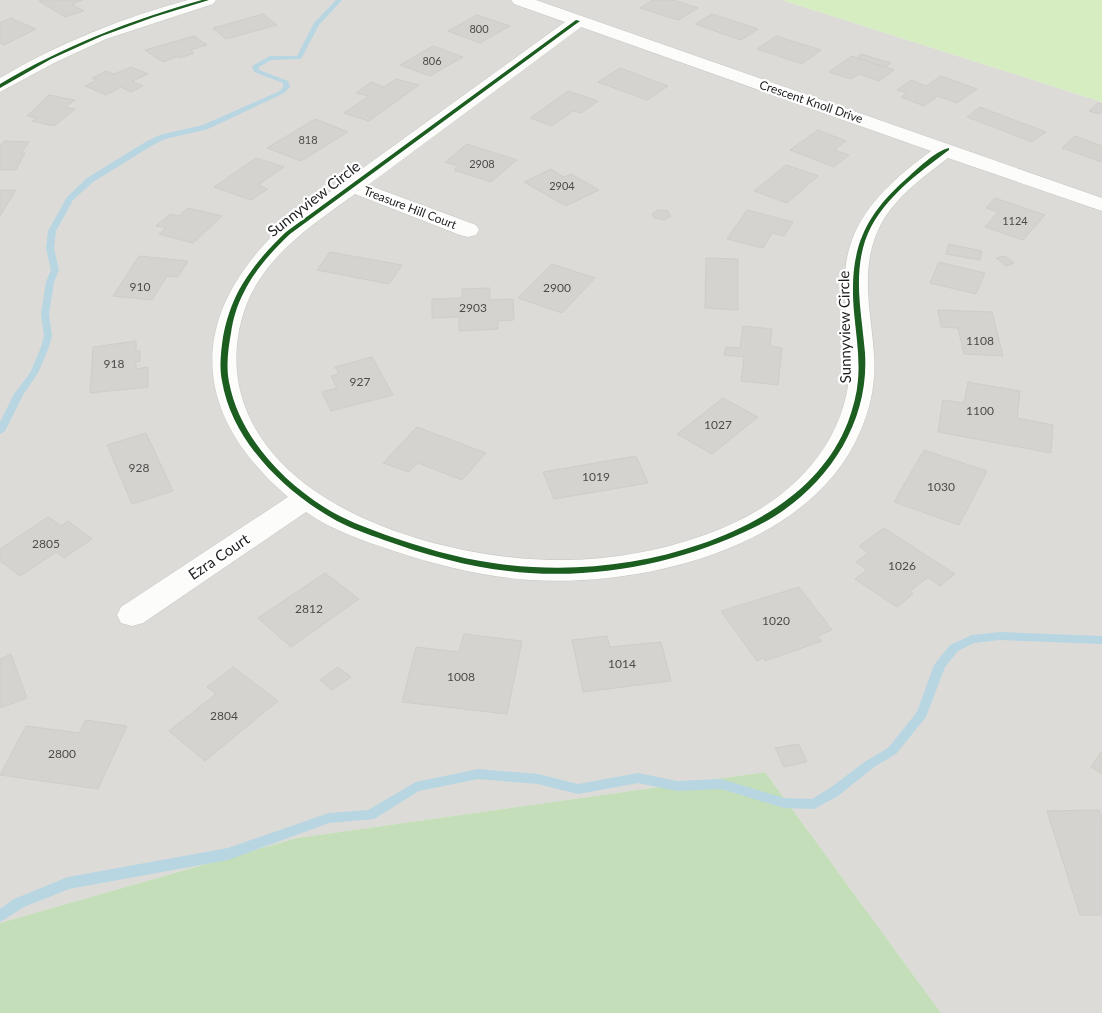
<svg xmlns="http://www.w3.org/2000/svg" width="1102" height="1013" viewBox="0 0 1102 1013" font-family="Lato,sans-serif">
<style>
.residential{fill:#dcdbd8}
.grass{fill:#d6edc2}
.forest{fill:#c4deb9}
.lines{fill:none;stroke-linecap:round;stroke-linejoin:round}
.stream{fill:#b7d6e2;fill-rule:evenodd}
.building{fill:#d5d3cf;stroke:#d0cdc8}
.minor-casing{stroke:#c5c5c2;stroke-width:1}
.minor{fill:#fcfcfb;fill-rule:evenodd}
.cycleway-casing{stroke:#fff;stroke-width:3}
.cycleway{fill:#1b5e20;fill-rule:evenodd}
.labels{text-anchor:middle;stroke-width:4.5;stroke-linejoin:round;paint-order:stroke}
.far-number-label{font-size:11px;fill:#4c4b4a}
.far-street-label{font-size:12px;fill:#1e1e1e;stroke:#fff}
.number-label{font-size:12px;fill:#4c4b4a}
.street-label{font-size:15px;fill:#1e1e1e;stroke:#fff}
</style>
<rect width="100%" height="100%" fill="#edece6"/>
<polygon class="residential" points="0,0 782,0 1102,102 1102,1013 941,1013 765,772 297,838 0,923"/>
<polygon class="grass" points="782,0 1102,0 1102,102"/>
<polygon class="forest" points="765,772 941,1013 0,1013 0,923 297,838"/>
<g class="lines">
<g class="stream">
<polygon points="336,0 342,0 319,25 301,59 271,60 259,67 259,70 288,81 290,87 284,93 208,129 165,139 153,145 93,182 73,200 56,231 54,248 59,270 54,282 49,314 52,336 49,347 38,373 23,395 5,431 0,434 0,422 14,394 30,373 41,347 44,336 41,314 46,282 51,270 46,248 48,231 67,197 87,178 147,141 160,135 203,125 280,91 283,87 283,83 254,72 252,66 270,56 297,56 314,23"/>
<polygon points="1000,632 1102,636 1102,644 1000,640 974,643 958,651 945,667 926,717 896,754 874,767 838,796 814,809 784,808 721,789 677,791 638,783 578,794 538,784 478,779 419,791 374,819 329,823 228,860 69,889 24,907 0,922 0,909 14,899 68,877 228,848 329,813 368,810 416,782 478,769 538,774 578,784 638,773 677,781 721,779 784,798 812,799 830,788 866,761 888,748 917,712 934,665 950,645 972,635"/>
</g>
</g>
<g class="building">
<polygon points="42,0 83,0 72,4 84,11 65,17 39,1"/>
<polygon points="653,0 674,0 698,8 678,20 640,8"/>
<polygon points="263,14 277,25 226,39 213,28"/>
<polygon points="712,14 758,29 741,40 695,24"/>
<polygon points="477,15 510,26 480,43 448,31"/>
<polygon points="11,18 36,29 4,45 0,43 0,23"/>
<polygon points="194,36 207,45 190,50 194,53 180,58 178,56 163,62 145,50"/>
<polygon points="776,36 821,50 802,64 757,49"/>
<polygon points="433,46 463,57 430,76 400,65"/>
<polygon points="861,54 891,63 885,67 857,58"/>
<polygon points="852,56 857,58 894,70 879,81 859,74 851,79 829,72"/>
<polygon points="131,67 148,74 132,81 143,86 131,92 121,87 106,95 85,86 97,80 92,78 106,71 114,74"/>
<polygon points="620,68 668,86 647,100 598,82"/>
<polygon points="941,76 977,89 957,103 938,96 924,106 901,97 907,93 897,90 911,80 926,86"/>
<polygon points="396,79 419,85 369,121 344,113 369,96 356,93 371,82 384,87"/>
<polygon points="568,91 598,101 581,113 573,111 552,126 530,118"/>
<polygon points="49,95 75,100 65,107 75,109 54,126 32,121 37,118 27,116"/>
<polygon points="1098,103 1102,104 1102,112 1098,114 1089,111"/>
<polygon points="980,107 1046,132 1032,142 967,117"/>
<polygon points="315,119 348,132 301,161 267,148"/>
<polygon points="818,130 846,141 834,150 849,155 834,167 790,150"/>
<polygon points="1075,136 1102,146 1102,162 1062,148"/>
<polygon points="4,141 29,142 21,153 25,153 16,170 0,170 0,146"/>
<polygon points="467,144 517,160 491,182 454,170 458,166 445,162"/>
<polygon points="256,158 284,167 258,185 268,189 251,200 214,187"/>
<polygon points="786,165 818,176 787,203 754,191"/>
<polygon points="551,169 564,177 571,174 599,190 566,206 524,182"/>
<polygon points="0,190 16,190 0,216"/>
<polygon points="995,198 1045,215 1023,240 985,227 998,212 986,208"/>
<polygon points="188,208 222,216 193,243 159,234 166,228 156,226 170,214 179,216"/>
<polygon points="658,210 668,211 671,216 664,220 655,218 652,214"/>
<polygon points="747,210 793,222 784,236 772,233 763,248 727,239"/>
<polygon points="949,244 982,251 980,260 946,254"/>
<polygon points="330,252 402,265 389,284 317,270"/>
<polygon points="139,256 188,261 178,277 167,276 152,300 113,296"/>
<polygon points="1005,256 1014,263 1006,266 996,258"/>
<polygon points="706,258 738,259 738,310 705,308"/>
<polygon points="939,262 985,273 976,294 930,283"/>
<polygon points="552,264 595,278 562,313 518,298"/>
<polygon points="490,288 490,300 513,299 514,320 498,321 498,329 459,331 459,317 432,318 432,299 462,298 462,289"/>
<polygon points="938,310 992,312 1003,356 964,354 958,328 941,327"/>
<polygon points="743,326 772,329 770,346 782,348 778,385 741,381 744,357 724,355 726,347 740,348"/>
<polygon points="136,341 136,351 140,351 140,361 136,362 136,369 148,367 148,387 90,393 93,347"/>
<polygon points="372,357 393,395 331,411 322,392 337,388 331,376 339,374 335,367"/>
<polygon points="968,382 1020,391 1017,418 1053,425 1051,453 938,432 943,400 964,403"/>
<polygon points="723,398 758,417 712,454 677,434"/>
<polygon points="417,427 486,453 462,480 418,463 409,472 383,463"/>
<polygon points="146,433 173,491 132,504 107,445"/>
<polygon points="924,450 987,471 959,525 894,502"/>
<polygon points="636,456 648,483 554,499 543,472"/>
<polygon points="48,517 61,526 68,521 92,539 64,558 56,552 20,576 0,561 0,549"/>
<polygon points="884,528 955,574 940,586 928,577 910,591 913,594 897,607 855,579 867,570 856,562 868,553 859,546"/>
<polygon points="325,573 359,599 291,647 258,618"/>
<polygon points="799,587 832,630 817,636 822,641 765,661 764,658 757,661 721,611"/>
<polygon points="464,634 522,641 507,714 402,702 416,647 459,652"/>
<polygon points="607,636 610,647 661,642 671,681 583,692 572,640"/>
<polygon points="11,654 27,698 0,708 0,659"/>
<polygon points="233,667 278,701 205,761 169,731 216,694 207,687"/>
<polygon points="338,667 351,677 332,690 320,680"/>
<polygon points="86,720 127,726 98,789 0,775 26,726 79,733"/>
<polygon points="799,744 807,762 784,767 775,748"/>
<polygon points="1102,751 1102,774 1091,767"/>
<polygon points="1099,810 1102,818 1102,915 1080,915 1047,811"/>
</g>
<g class="lines">
<g class="minor-casing">
<g id="minor">
<path d="M188,0H216L213,4L106,39L56,62L0,92V78C59,43 122,18 188,0Z"/>
<path d="M511,0H536L1102,198V211L948,158C923,177 894,198 880,226C859,267 871,311 874,354C876,381 871,407 860,432C811,547 645,587 531,580C483,577 436,565 391,550C361,540 332,530 306,512L143,623L132,626L121,623L117,615L121,607L288,497C190,413 187,318 280,228L565,22L514,4ZM581,27L931,151C899,175 866,202 852,240C838,277 848,316 850,353C853,426 809,483 748,516C700,541 644,555 590,559C476,568 275,521 241,394C230,354 239,306 264,273C288,240 322,218 355,194L460,235L468,237L476,235L479,230L476,225L368,185Z"/>
</g>
</g>
<use href="#minor" class="minor"/>
<g class="cycleway-casing">
<g id="cycleway">
<path d="M202,0H209L154,17L102,36L51,59L0,88V84C64,46 131,20 202,0Z"/>
<path d="M576,20L580,21L290,234C272,251 255,270 244,292C237,305 233,319 231,333C228,349 226,366 229,382C239,435 280,479 324,507C343,519 364,527 386,535C421,547 456,558 493,563C562,573 635,567 701,544C763,522 823,486 848,422C853,408 857,394 858,380C860,357 856,335 854,312C849,254 861,219 905,180C916,170 935,151 949,148V150C917,174 879,201 865,241C853,278 862,315 865,353C870,428 821,495 755,527C685,561 607,578 530,573C480,570 431,557 384,540C368,534 352,529 337,521C286,493 232,442 222,381C219,367 221,351 223,337C226,321 231,305 239,290C251,268 268,249 286,232Z"/>
</g>
</g>
<use href="#cycleway" class="cycleway"/>
</g>
<g class="labels">
<g class="far-number-label">
<text x="479" y="33">800</text>
<text x="432" y="65">806</text>
<text x="308" y="144">818</text>
<text x="482" y="168">2908</text>
<text x="562" y="190">2904</text>
<text x="1015" y="225">1124</text>
</g>
<g class="far-street-label">
<text transform="translate(811 102) rotate(19)" y="4">Crescent Knoll Drive</text>
<text transform="translate(410 208) rotate(21)" y="4">Treasure Hill Court</text>
</g>
<g class="number-label">
<text x="140" y="291">910</text>
<text x="557" y="292">2900</text>
<text x="473" y="312">2903</text>
<text x="980" y="345">1108</text>
<text x="114" y="368">918</text>
<text x="360" y="386">927</text>
<text x="980" y="415">1100</text>
<text x="718" y="429">1027</text>
<text x="139" y="472">928</text>
<text x="596" y="481">1019</text>
<text x="941" y="491">1030</text>
<text x="46" y="548">2805</text>
<text x="902" y="570">1026</text>
<text x="309" y="613">2812</text>
<text x="776" y="625">1020</text>
<text x="622" y="668">1014</text>
<text x="461" y="681">1008</text>
<text x="224" y="720">2804</text>
<text x="62" y="758">2800</text>
</g>
<g class="street-label">
<text transform="translate(314 199) rotate(-38)" y="5">Sunnyview Circle</text>
<text transform="translate(845 327) rotate(-91)" y="5">Sunnyview Circle</text>
<text transform="translate(219 557) rotate(-34)" y="5">Ezra Court</text>
</g>
</g>
</svg>
